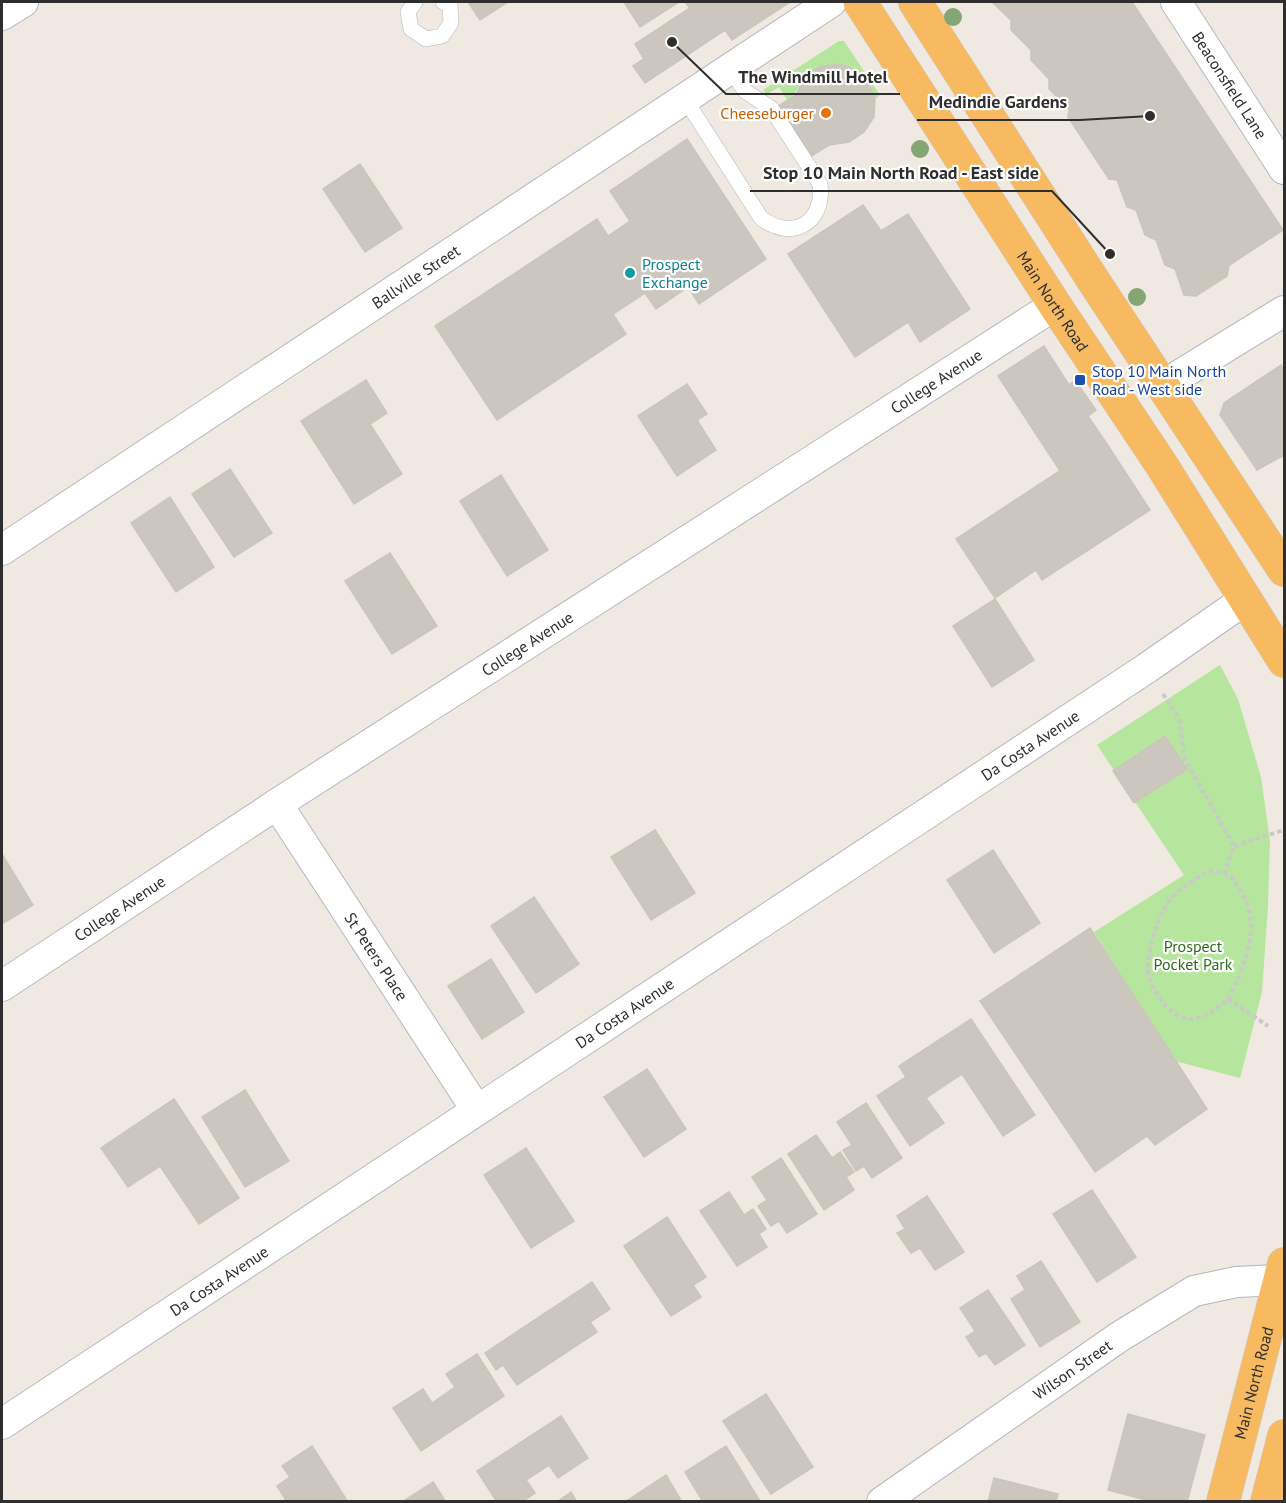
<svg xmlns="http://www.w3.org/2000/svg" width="1286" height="1503" viewBox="0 0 1286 1503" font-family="'PT Sans',sans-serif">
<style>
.green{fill:#b6e59e}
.building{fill:#cbc7bf;stroke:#cbc5ba;stroke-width:1.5}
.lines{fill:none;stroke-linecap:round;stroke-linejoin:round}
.service-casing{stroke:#b4b7c1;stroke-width:16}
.minor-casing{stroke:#b4b7c1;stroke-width:32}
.trunk-casing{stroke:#c9c9c9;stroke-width:34}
.path{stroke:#c9c9c9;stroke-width:4;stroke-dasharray:4.5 3;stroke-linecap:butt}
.service{stroke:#fff;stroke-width:15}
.minor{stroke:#fff;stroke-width:30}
.trunk{stroke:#f8ba60;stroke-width:33}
.tree{fill:#84a574}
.food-dot{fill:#e8710a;stroke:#fff;stroke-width:2}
.culture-dot{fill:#0f9aa8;stroke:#fff;stroke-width:2}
.transit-dot{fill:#1a4fb4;stroke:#fff;stroke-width:2}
.labels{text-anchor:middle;stroke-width:4.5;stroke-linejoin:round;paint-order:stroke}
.street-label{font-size:16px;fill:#2e2e2e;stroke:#fff}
.food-label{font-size:16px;fill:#c56008;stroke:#fff;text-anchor:end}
.culture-label{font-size:16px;fill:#0d838f;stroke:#fff;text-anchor:start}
.transit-label{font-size:16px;fill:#164399;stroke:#fff;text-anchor:start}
.park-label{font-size:16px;fill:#2c6e1b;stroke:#fff}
.leader{fill:none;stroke:#2e2e2e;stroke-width:2}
.callout-dot{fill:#2e2e2e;stroke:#fff;stroke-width:2}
.callout-label{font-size:18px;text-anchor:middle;font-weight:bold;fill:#2e2e2e;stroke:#fff;stroke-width:4.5;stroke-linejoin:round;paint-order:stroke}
</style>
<rect width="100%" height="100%" fill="#efe9e1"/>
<g class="green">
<path d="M839,41H844L880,95L875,99C873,93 871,86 867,81C854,62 825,60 808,74C798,82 800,92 787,100L779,87L766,95L763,90Z"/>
<polygon points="1220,665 1238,699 1261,777 1270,840 1268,906 1262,992 1240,1078 1175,1061 1094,932 1184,875 1097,745"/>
</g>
<g class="building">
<polygon points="468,2 508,2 480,20"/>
<polygon points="624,2 679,2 640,27"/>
<polygon points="685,2 790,2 732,40 725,30 645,83 633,66 644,59 635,44 690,8"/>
<polygon points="992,2 1018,2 1202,283 1229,265 1227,276 1196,296 1184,295 1175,269 1165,265 1156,240 1145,235 1136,210 1127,207 1117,180 1109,179 1068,117 1069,109 1049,89 1049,79 1031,60 1031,50 1011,30 1011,20"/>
<polygon points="1018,2 1132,2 1283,230 1202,283"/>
<polygon points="840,64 856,70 868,82 875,99 874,117 864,132 849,142 829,145 808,158 775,108 796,95 805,76 820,67"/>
<polygon points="687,139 766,259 699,304 688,287 656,309 645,293 613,314 626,334 497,420 435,326 597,219 608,236 630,221 610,191"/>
<polygon points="360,164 402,228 365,252 323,189"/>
<polygon points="863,205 881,231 908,214 970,309 920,342 908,322 855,357 788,254"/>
<polygon points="1044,346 1069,385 1075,380 1096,410 1088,416 1105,441 1060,471 998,376"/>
<polygon points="1281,365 1284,371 1284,455 1257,470 1220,415 1224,403"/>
<polygon points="366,380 387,413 370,424 402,474 354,504 301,421"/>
<polygon points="687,384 707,414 697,420 716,450 677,476 638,416"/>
<polygon points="1105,441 1150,510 1042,580 1036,570 995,598 956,539"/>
<polygon points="230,469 272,533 234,557 192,494"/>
<polygon points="501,475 548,550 507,576 460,501"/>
<polygon points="170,497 214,567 176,592 131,523"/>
<polygon points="390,553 437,626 392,654 345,581"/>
<polygon points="995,599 1034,660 992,687 953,626"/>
<polygon points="1165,736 1187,769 1134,803 1113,771"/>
<polygon points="655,830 695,893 651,920 611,857"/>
<polygon points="993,850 1040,923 994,953 947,880"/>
<polygon points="2,854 33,905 2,924"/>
<polygon points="534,897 579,964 536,993 491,926"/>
<polygon points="1090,928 1207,1109 1155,1145 1147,1136 1095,1172 980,1001"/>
<polygon points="491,959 524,1012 482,1039 448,986"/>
<polygon points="971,1019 1035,1115 1003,1136 962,1074 926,1098 944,1123 910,1146 877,1096 906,1077 899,1066"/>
<polygon points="647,1069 686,1129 644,1157 604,1097"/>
<polygon points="245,1090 289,1161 245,1187 202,1117"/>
<polygon points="174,1099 239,1198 199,1224 160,1166 128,1187 101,1148"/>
<polygon points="866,1103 902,1158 872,1178 864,1166 856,1171 843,1150 852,1145 837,1122"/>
<polygon points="816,1135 832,1158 840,1152 854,1172 846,1177 854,1190 824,1210 788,1154"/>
<polygon points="526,1148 574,1221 531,1248 484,1175"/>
<polygon points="781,1158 817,1214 787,1233 779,1221 771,1226 758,1206 767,1200 752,1177"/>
<polygon points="1092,1190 1136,1257 1097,1282 1053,1214"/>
<polygon points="729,1192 744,1215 753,1209 766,1229 759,1234 767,1247 737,1266 700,1211"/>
<polygon points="927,1196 964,1252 935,1270 920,1248 911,1253 897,1233 905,1229 897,1216"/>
<polygon points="667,1217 706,1277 693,1285 701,1297 671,1316 624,1246"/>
<polygon points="1041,1261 1080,1322 1040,1347 1011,1299 1025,1290 1017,1276"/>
<polygon points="592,1282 610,1309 590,1322 597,1332 517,1385 503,1365 496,1370 485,1353"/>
<polygon points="988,1290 1025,1345 995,1365 986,1353 979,1357 966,1337 975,1331 960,1308"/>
<polygon points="477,1354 504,1396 421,1451 393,1408 423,1389 432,1403 455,1387 446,1374"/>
<polygon points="766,1394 813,1467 771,1494 723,1421"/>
<polygon points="1128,1414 1205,1435 1187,1502 1153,1502 1108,1490"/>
<polygon points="561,1416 588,1458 558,1478 549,1465 526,1480 535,1493 522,1502 497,1502 477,1471"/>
<polygon points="312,1446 348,1502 287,1502 277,1486 290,1477 282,1466"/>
<polygon points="726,1446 760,1501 703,1502 685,1472"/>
<polygon points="666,1475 682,1502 625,1502"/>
<polygon points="994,1478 1058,1494 1056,1502 988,1502"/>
<polygon points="433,1482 446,1502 402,1502"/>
<polygon points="571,1492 577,1502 557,1502"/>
</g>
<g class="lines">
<g class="service-casing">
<g id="service">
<polyline points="415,2 408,12 411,29 426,39 442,36 451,23 450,5 443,2"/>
<path d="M685,99L761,218C792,242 825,223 820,184L771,108L745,91L730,69"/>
</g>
</g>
<g class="minor-casing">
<g id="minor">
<path id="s1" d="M1176,2L1284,169"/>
<polyline points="2,15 23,2"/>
<polyline points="1162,386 1284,311"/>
<path id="s2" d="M2,550L831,2"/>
<path id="s3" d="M277,804L476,1109"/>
<path id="s4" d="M2,986L277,804L1055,305"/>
<path id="s5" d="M2,1424L1147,668L1246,599"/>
<path id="s6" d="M882,1502L1119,1337L1194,1291L1236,1282L1280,1280"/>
</g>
</g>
<g class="trunk-casing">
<g id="trunk">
<path id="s7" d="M860,2L1055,305L1161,464L1284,661"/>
<polyline points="915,2 1093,280 1284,570"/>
<path id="s8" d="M1223,1502L1284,1264"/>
<polyline points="1267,1502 1284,1436"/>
</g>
</g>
<g class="path">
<polyline points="1163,694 1179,718 1184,757 1234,846"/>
<polyline points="1224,874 1234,846 1284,830"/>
<path d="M1228,999C1245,967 1263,923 1240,890C1237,886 1235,881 1232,878C1226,873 1217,872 1210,871C1196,878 1183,886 1172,897C1159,911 1144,958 1149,976C1152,987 1158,997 1165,1005C1171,1012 1182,1020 1192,1019C1207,1017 1217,1008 1228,999L1268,1026"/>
</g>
<use href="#service" class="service"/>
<use href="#minor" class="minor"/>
<use href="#trunk" class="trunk"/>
</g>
<g class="tree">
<circle cx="953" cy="17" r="9"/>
<circle cx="920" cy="149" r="9"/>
<circle cx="1137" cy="297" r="9"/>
</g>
<circle class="food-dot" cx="826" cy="113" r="6"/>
<circle class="culture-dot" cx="630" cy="273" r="6"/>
<rect class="transit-dot" x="1074" y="374" width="12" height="12" rx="3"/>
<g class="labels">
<g class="street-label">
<text dy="6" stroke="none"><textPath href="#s1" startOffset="99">Beaconsfield Lane</textPath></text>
<text dy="6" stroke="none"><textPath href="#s2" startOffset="496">Ballville Street</textPath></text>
<text dy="6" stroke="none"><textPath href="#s7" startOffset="356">Main North Road</textPath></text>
<text dy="6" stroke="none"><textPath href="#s4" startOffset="1113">College Avenue</textPath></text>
<text dy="6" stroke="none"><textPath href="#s4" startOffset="627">College Avenue</textPath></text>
<text dy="6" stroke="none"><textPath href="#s5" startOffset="1232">Da Costa Avenue</textPath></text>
<text dy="6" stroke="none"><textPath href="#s4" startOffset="141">College Avenue</textPath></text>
<text dy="6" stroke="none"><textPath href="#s3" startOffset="182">St Peters Place</textPath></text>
<text dy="6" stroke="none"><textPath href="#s5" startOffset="746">Da Costa Avenue</textPath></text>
<text dy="6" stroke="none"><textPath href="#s5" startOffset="260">Da Costa Avenue</textPath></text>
<text dy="6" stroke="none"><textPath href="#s6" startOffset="232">Wilson Street</textPath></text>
<text dy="6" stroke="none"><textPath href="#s8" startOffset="123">Main North Road</textPath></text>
</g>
<g class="food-label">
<text x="814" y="119">Cheeseburger</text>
</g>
<g class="culture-label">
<text x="642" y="270">Prospect<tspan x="642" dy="18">Exchange</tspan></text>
</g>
<g class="transit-label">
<text x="1092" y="377">Stop 10 Main North<tspan x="1092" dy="18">Road - West side</tspan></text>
</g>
<g class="park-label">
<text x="1193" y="952">Prospect<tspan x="1193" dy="18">Pocket Park</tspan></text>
</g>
</g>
<path class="leader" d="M672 42L726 94H900M1150 116L1080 120H917M1110 254L1052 191H750"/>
<g class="callout-dot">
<circle cx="672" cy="42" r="6"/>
<circle cx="1150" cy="116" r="6"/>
<circle cx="1110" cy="254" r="6"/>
</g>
<g class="callout-label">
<text x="813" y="83">The Windmill Hotel</text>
<text x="998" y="108">Medindie Gardens</text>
<text x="901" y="179">Stop 10 Main North Road - East side</text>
</g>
<rect width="1286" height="1503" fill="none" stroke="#2e2e2e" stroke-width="6"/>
</svg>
